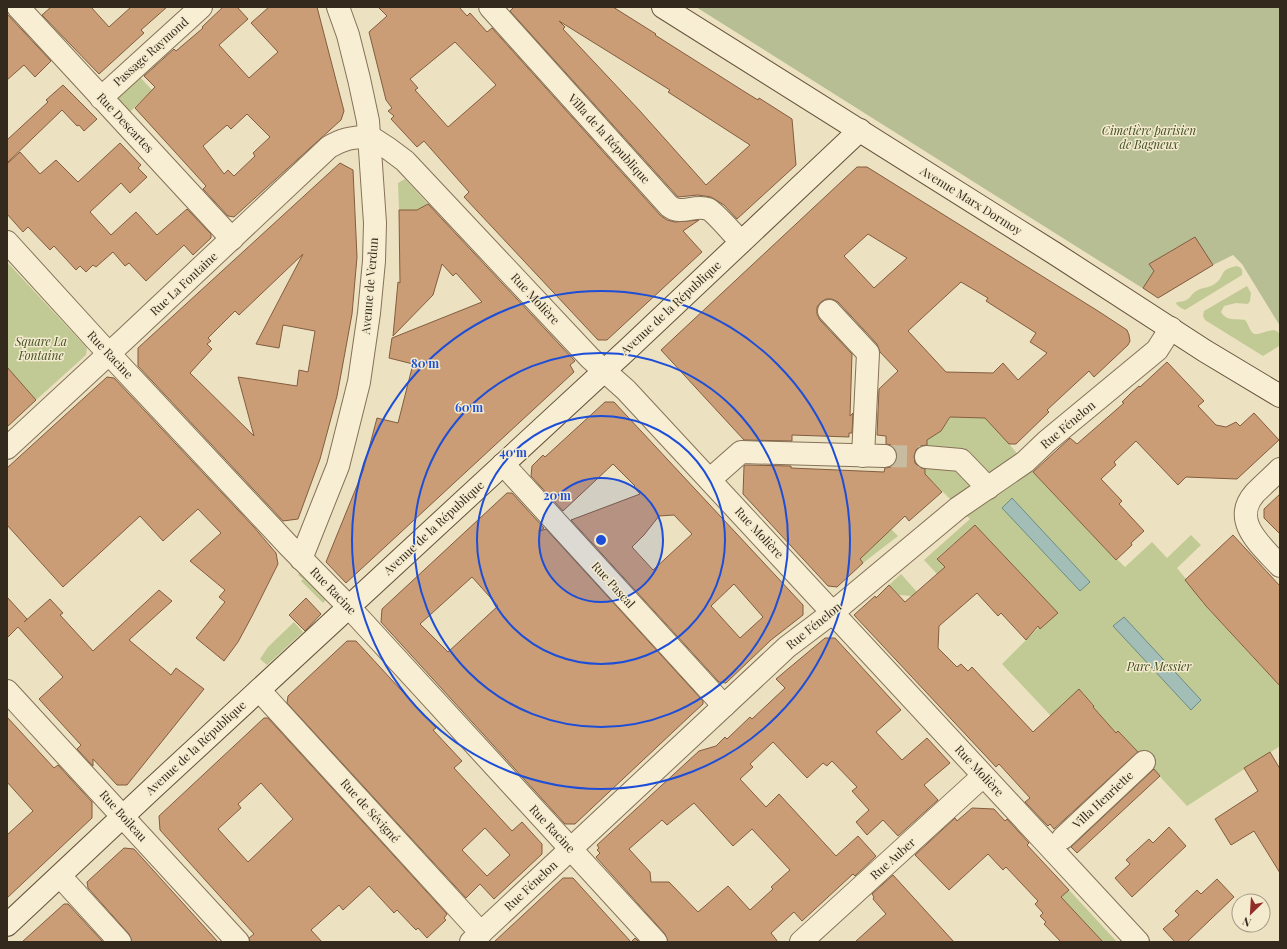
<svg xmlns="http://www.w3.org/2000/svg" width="1287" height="949" viewBox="0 0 1287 949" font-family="'Playfair Display',serif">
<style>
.green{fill:#c1ca94}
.cemetery{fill:#b7be94}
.water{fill:#a3beb7;stroke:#6a8c85}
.building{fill:#ca9d76;stroke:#835d3f;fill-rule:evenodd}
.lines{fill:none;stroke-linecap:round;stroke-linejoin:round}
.street-tunnel{stroke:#c7bc9f;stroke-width:22;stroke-dasharray:22 11;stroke-linecap:butt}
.street-casing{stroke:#857258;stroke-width:24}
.secondary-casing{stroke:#66533c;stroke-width:24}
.street{stroke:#f8eed3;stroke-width:22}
.secondary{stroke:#f8eed3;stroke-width:22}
.ring{fill:none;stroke:#1d4ed8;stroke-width:2}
.labels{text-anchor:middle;stroke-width:3;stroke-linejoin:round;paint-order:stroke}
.street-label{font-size:12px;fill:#34291d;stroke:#f4ebcf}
.park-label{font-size:12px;font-style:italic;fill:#435024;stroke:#f4ebcf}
.centre{fill:#1d4ed8;stroke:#f4ebcf;stroke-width:2}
.ring-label{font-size:12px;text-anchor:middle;font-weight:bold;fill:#1d4ed8;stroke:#f4ebcf;stroke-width:3;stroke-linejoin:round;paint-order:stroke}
</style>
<rect width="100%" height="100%" fill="#ece1c0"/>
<g class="green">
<polygon points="137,74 152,90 129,113 118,102 119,90"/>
<polygon points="405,179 428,204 417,210 399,210 398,183"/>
<polygon points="7,262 87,348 86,355 36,400 7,367"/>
<path d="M1237,266C1242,268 1243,270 1242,275L1185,310L1181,308L1176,304L1177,302C1193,301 1188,295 1198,290C1204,287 1210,288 1216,283C1226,275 1218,270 1237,266Z"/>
<path d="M1247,286L1251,293L1250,301L1248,304L1236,303L1224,306L1221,312C1227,322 1236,318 1245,320C1249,325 1249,330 1254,334C1262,335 1277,324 1280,336C1281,339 1280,342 1279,346L1263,356L1205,320L1203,316L1204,311Z"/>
<polygon points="951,417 985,418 1009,444 1033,472 1116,560 1117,559 1125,567 1152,542 1167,558 1191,535 1201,545 1177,568 1186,579 1185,580 1203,599 1201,601 1280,686 1280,746 1187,806 1118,731 1116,733 1093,707 1094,705 1080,690 1051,716 1002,664 1039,627 1050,608 1056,615 1058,613 975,525 937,558 945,567 937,574 924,560 970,519 925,474 927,440 930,437 941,431"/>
<polygon points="891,529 898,536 863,563 860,559"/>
<polygon points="301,572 327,599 323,603 301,581 303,579 298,575"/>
<polygon points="901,574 917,592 912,596 899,595 889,585"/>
<polygon points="294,622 303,632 267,665 260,659 268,647"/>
<polygon points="1069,890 1117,942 1103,942 1061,897"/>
</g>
<polygon class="cemetery" points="696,7 1280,7 1280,326 1242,264 1233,255 1213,265 1162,296 1155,296"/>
<g class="water">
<polygon points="1012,498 1090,582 1080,591 1002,508"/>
<polygon points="1124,617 1201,700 1191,710 1113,626"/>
</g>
<g class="building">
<polygon points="51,7 91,7 109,27 131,7 167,7 141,30 144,33 99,74 42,15"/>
<path d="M223,7H237L248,19L219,45L249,78L278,52L251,23L269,7H317L344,111L341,120L234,217L228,216L203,189L206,186L135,108L155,87L144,76L174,49L176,51L203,28L202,27ZM247,114L270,137L253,153L255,156L234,176L228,170L224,174L203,146L227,125L231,129Z"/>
<path d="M378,7H459L467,16L470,13L487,32L492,28L660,215L667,220L675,222L699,220L683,231L702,252L607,340H598L464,197L469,192L424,141L417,147L391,119L394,116L388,111L392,108L386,100L369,32L387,16ZM455,42L496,85L448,127L415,90L418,88L410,79Z"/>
<path d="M514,7H613L656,34L655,35L745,92L758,100L759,98L792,119L796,165L737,219L724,205L711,197L698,195L678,197L510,11ZM559,21L670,90L668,92L750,145L706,185L640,111L563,29L565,27Z"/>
<polygon points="7,14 51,61 35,77 24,65 7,80"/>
<polygon points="63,85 97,119 84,131 79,125 77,126 62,110 7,163 7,140 48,102 46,100"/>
<polygon points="120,143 141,165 138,168 147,177 130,193 121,183 90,212 111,235 136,212 157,235 187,209 211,234 211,238 193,255 184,245 146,281 129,263 125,266 113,252 96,267 93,265 86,272 80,266 76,270 54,246 50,250 28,227 23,232 7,214 7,164 20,152 40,174 56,160 78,182"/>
<path d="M340,163L353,170L357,257L352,314L337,396L320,459L298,519L283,521L138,366V348ZM303,254L256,344L279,348L283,325L315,331L308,372L299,370L297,386L238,377L254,436L190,373L212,349L207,344L211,341L208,338L235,311L239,315Z"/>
<path d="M857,167H867L1098,311L1127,330L1129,335L1130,341L1128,345L1094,377L1089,371L1047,410L1049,412L1016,444H1009L985,418L950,417L941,431L927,440V445L920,446L916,450L914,456L915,463L919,467L925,469V474L942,492L909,521L905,516L860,559L863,563L837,587L828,586L743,494L744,466L746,465L791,466V468L884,472L885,468L891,467L895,463L897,456L896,450L891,445L886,444V436L877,435L879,389L898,371L880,352L877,344L838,302L832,299H826L821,302L817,307V314L820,320L852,354L850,416L853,413L852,433H849V437L792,435V441L744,440L661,350ZM868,234L907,258L874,288L844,256ZM961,282L988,298L986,301L1036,333L1030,342L1047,353L1018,380L1003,363L993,373L946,372L908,331Z"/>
<polygon points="428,204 575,361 570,365 574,372 346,583 326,562 363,471 377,418 398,423 413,364 389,358 392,338 482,302 456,273 453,276 442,264 433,295 393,336 398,282 400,283 399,210 417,210"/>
<polygon points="1195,237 1213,265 1158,298 1143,288 1154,271 1149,264"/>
<polygon points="1167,362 1204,401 1198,406 1216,425 1226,427 1236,422 1240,426 1254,413 1279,440 1237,479 1186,477 1178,485 1136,441 1114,462 1116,465 1101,479 1122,501 1119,504 1144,531 1131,543 1132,545 1116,560 1033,472 1070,438 1077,444 1124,403 1122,402 1130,394 1139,386 1140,387"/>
<polygon points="7,367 36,400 7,427"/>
<polygon points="107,377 114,378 253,526 276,553 278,564 252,616 238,642 224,661 196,638 225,602 219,597 225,590 190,561 221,533 198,509 163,541 140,516 63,587 7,525 7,468"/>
<path d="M605,402H614L803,605V615L771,640L726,683L719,682L571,520L640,494L634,487L635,486L613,464L563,511L531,476L532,466L543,455L545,457ZM674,515L692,534L653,570L632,547L644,535L659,516ZM734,584L763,617L740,638L711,606Z"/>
<path d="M507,493H512L544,528L540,531L546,529L703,701V704L691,715L575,824H565L381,622L382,609ZM472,577L498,606L448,652L420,624Z"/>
<polygon points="1280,494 1280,534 1264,518 1264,509"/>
<polygon points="975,525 1058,613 1040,629 1038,626 1026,640 1001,613 998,616 977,593 939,626 938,648 957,667 961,664 968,671 972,667 1033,732 1079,689 1094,706 1093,707 1116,733 1118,731 1138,752 1054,829 1050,824 1048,826 1025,802 1030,798 999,764 996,767 854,615 875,596 876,598 889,585 905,602 945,567 937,559"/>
<polygon points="1233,535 1280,586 1280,686 1206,606 1185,580"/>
<polygon points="159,590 172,601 129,640 171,675 176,668 204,689 127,785 117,785 93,759 93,766 77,749 81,745 39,699 63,677 18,627 7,638 7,597 27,619 24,622 50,599 63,613 60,615 93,651"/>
<polygon points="306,598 321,614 305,631 289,615"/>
<path d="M825,638H835L901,710L876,732L902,760L927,738L950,763L924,785L938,800L898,836L883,820L867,835L856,822L869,810L852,791L857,787L832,761L827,766L823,763L807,778L773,742L750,764L753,767L740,779L766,807L779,794L836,856L858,836L876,856L855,876L853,874L802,921L794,912L771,933L778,942H668L665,934L596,857L600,853L597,850L599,848L597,845L699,751L716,746L725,737L727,739L750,717L752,719L785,688L776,679ZM694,803L733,846L752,829L790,870L771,887L773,889L750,910L728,886L698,912L669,882H651L650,872L629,849L662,820L667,825Z"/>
<path d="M347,641H356L436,728L433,730L462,761L454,768L512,831L522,822L542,844V854L494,899L480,884L466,898L287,703L288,696ZM485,828L510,855L487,876L462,850Z"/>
<polygon points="7,717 54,768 58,765 92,802 92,818 7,898 7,835 33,811 7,782"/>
<path d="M264,718H268L447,914L444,918L446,920L427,938L418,928L416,930L397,910L394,913L369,886L343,910L339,905L311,930L322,942H250L249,938L254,934L160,830L159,816ZM261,783L293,819L248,862L218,829L241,808L238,804Z"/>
<polygon points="1270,752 1280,769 1280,873 1254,831 1231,845 1215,819 1258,791 1244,768"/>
<polygon points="1154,769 1160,776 1077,853 1071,847"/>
<polygon points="972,808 994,809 1005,821 1007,819 1029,843 1027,845 1069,890 1061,897 1103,942 1061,942 1044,924 1046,922 1040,916 1043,913 1035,904 1038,901 1006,867 1003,870 988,854 949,890 915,855 955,818 957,821"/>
<polygon points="1169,827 1186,846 1132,897 1115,878 1130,864 1126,860 1149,839 1153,843"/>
<polygon points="124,848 134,849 218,942 132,942 129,934 88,888 87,882"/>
<polygon points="893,875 954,942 855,942 886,914 873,899 874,897 872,894"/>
<polygon points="563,878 573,878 631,942 635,938 639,942 494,942"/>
<polygon points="1217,879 1234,897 1187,942 1175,942 1163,929 1179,915 1175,911 1197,890 1201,894"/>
<polygon points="64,904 68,904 103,942 22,942"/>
</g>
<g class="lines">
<polyline class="street-tunnel" points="885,456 926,457"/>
<g class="street-casing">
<g id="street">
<polyline points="18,7 232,239"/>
<path d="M490,7L669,206C681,216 694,204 708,209C715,212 734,235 741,242"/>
<polyline points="101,98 201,7"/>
<polyline points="369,136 389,149 405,161 590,358 626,390 1138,942"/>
<polyline points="7,242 99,343 288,545 349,607 656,942"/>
<polyline points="829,311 868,353 863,456"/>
<path d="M7,448L127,337L329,147C344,138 352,138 369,136"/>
<polyline points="926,457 961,460 988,488"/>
<polyline points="503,464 724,706"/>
<path d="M1280,469C1272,477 1263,485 1255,493C1230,521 1262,546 1280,566"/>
<polyline points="715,475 741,452 885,456"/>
<polyline points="301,559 338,466 359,382 369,313 374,261 375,223 368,121 359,79 348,35 338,7"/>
<polyline points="259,690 481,933"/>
<polyline points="7,691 238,942"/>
<polyline points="1063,838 1144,762"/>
<polyline points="60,876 120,942"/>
<polyline points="471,942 787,647 832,613 958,508 1025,462 1047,441 1157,350 1171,328"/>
<polyline points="801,942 983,776"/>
</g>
</g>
<g class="secondary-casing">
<g id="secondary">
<polyline points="663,7 1054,253 1205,351 1280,396"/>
<polyline points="7,925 153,788 629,348 860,130"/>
</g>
</g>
<use href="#street" class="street"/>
<use href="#secondary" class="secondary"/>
</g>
<circle cx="601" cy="540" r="62" fill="#1d4ed8" fill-opacity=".12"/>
<g class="ring">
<circle cx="601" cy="540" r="62"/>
<circle cx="601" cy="540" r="124"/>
<circle cx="601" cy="540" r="187"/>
<circle cx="601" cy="540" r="249"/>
</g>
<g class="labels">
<g class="street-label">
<text transform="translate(151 52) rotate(-42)" y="4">Passage Raymond</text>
<text transform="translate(125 123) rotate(47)" y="4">Rue Descartes</text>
<text transform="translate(609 139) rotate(48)" y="4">Villa de la République</text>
<text transform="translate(971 201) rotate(32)" y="4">Avenue Marx Dormoy</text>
<text transform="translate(184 284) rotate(-43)" y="4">Rue La Fontaine</text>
<text transform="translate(370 286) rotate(-85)" y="4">Avenue de Verdun</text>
<text transform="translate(535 299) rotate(47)" y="4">Rue Molière</text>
<text transform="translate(671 308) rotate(-43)" y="4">Avenue de la République</text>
<text transform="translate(110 355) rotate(47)" y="4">Rue Racine</text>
<text transform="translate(1068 425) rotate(-40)" y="4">Rue Fénelon</text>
<text transform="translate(434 528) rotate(-43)" y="4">Avenue de la République</text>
<text transform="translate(759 533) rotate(47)" y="4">Rue Molière</text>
<text transform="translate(613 585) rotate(48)" y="4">Rue Pascal</text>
<text transform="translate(333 591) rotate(46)" y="4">Rue Racine</text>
<text transform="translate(814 626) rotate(-39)" y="4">Rue Fénelon</text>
<text transform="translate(196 748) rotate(-43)" y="4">Avenue de la République</text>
<text transform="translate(979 771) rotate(47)" y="4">Rue Molière</text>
<text transform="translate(1103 800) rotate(-43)" y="4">Villa Henriette</text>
<text transform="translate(370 811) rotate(48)" y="4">Rue de Sévigné</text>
<text transform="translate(123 816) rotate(48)" y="4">Rue Boileau</text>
<text transform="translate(552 829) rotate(47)" y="4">Rue Racine</text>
<text transform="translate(893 859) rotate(-42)" y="4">Rue Auber</text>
<text transform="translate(531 886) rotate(-43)" y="4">Rue Fénelon</text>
</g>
<g class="park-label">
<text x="1149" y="135">Cimetière parisien<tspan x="1149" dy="14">de Bagneux</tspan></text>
<text x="41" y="346">Square La<tspan x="41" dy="14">Fontaine</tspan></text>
<text x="1159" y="671">Parc Messier</text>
</g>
</g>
<circle cx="601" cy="540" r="6" class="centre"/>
<g class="ring-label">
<text x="425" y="368">80 m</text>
<text x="469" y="412">60 m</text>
<text x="513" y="457">40 m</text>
<text x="557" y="500">20 m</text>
</g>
<rect width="1287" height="949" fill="none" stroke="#34291d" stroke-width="16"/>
<g transform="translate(1251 913) rotate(205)"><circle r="19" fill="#f4ebcf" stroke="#a79d88"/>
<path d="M0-3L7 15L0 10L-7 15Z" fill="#922e2a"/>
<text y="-6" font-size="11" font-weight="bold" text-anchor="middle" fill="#34291d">N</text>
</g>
</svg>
